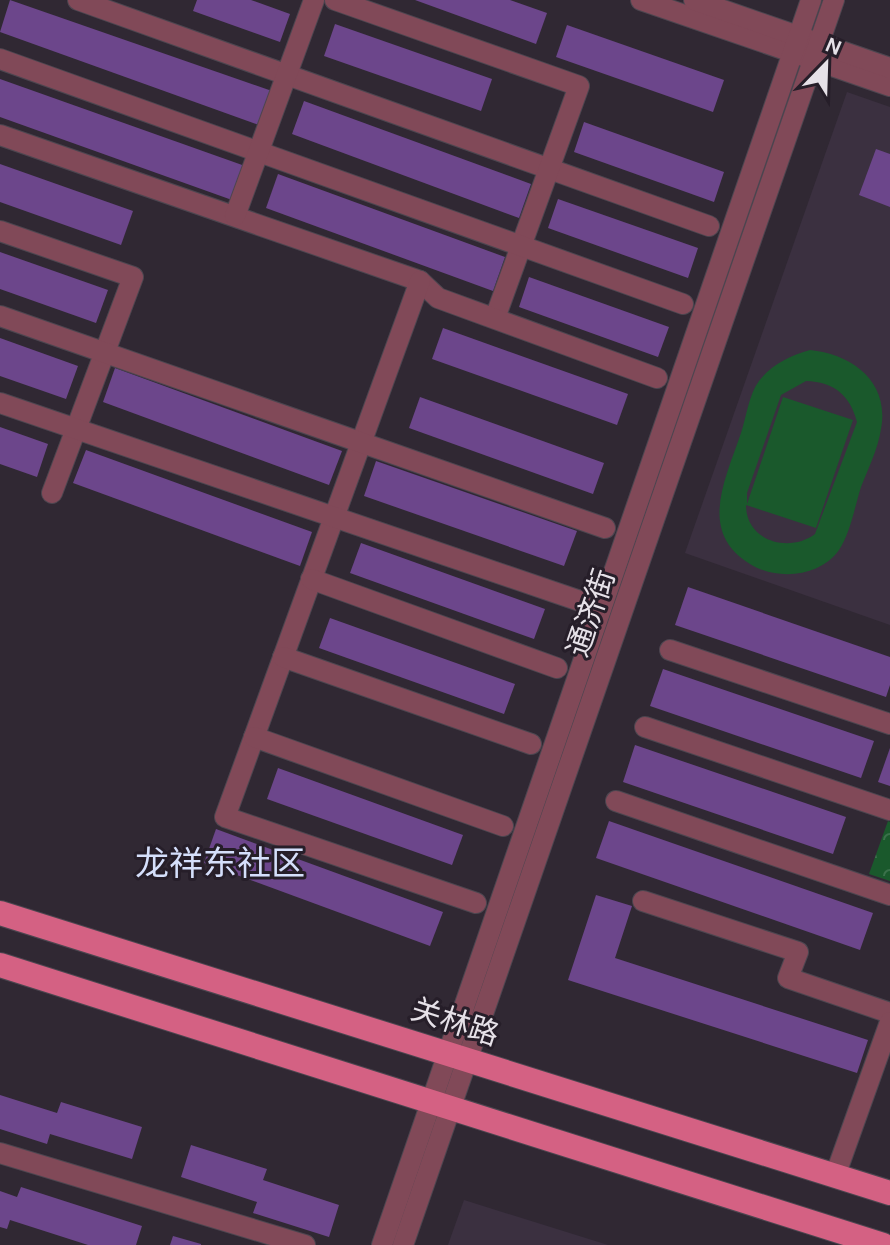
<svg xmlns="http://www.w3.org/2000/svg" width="890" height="1245" viewBox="0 0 890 1245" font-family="Karla,'Noto Sans SC',sans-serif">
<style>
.built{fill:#3b3040}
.park{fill:url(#park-crowns)}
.pitch{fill:#1a592c;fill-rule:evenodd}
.building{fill:#6c468b}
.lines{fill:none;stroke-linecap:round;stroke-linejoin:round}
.minor-casing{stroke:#4d4650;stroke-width:22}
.major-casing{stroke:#4d4650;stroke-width:26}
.minor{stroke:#814958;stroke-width:20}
.major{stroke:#d46183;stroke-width:24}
.labels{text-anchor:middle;stroke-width:6;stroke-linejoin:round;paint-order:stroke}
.street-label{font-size:30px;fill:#e6e1e8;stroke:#261e29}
.quarter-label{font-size:34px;fill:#d5dffb;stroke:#261e29}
</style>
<defs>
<pattern id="park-crowns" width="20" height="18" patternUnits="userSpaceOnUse" patternTransform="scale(2)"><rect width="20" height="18" fill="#1a592c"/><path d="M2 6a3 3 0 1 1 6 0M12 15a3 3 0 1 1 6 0" fill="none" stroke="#3b714b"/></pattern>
</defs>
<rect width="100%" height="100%" fill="#302833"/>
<g class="built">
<polygon points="847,92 890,107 890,625 685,553"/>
<polygon points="464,1200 608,1245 448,1245"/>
</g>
<polygon class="park" points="888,821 890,822 890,881 869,874"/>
<path class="pitch" d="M810,350C852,354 890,382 881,429C878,449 868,469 861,487C855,506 850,534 839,550C820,577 777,581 750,564C697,532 726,478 741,433C746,418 749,394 759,381C771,365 791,355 810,350ZM806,381C834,382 850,395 857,422L815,534C790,553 746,542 746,505L816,528L853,420L783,397L747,504V493L781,395Z"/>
<g class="building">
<polygon points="10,0 272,91 259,125 0,32"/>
<polygon points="197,0 251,0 290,14 280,42 193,11"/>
<polygon points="415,0 510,0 547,13 536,44"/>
<polygon points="335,24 492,79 481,111 324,56"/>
<polygon points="567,25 724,80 713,112 556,57"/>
<polygon points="0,79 245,166 232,200 0,117"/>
<polygon points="304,101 531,184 519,218 292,134"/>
<polygon points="584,122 724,172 714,202 574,152"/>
<polygon points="876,149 890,154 890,207 859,195"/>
<polygon points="0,164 133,211 121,245 0,202"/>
<polygon points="278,174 505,257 493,291 266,208"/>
<polygon points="558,199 698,248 688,278 548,228"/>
<polygon points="0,252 108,290 96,323 0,289"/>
<polygon points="529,277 669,327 658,357 519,307"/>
<polygon points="443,328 628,394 617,425 432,359"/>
<polygon points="0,338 78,366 66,399 0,376"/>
<polygon points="115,368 342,451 329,485 103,402"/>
<polygon points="420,397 604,463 593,494 409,428"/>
<polygon points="0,427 48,444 37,477 0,464"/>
<polygon points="86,450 312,532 300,566 73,483"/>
<polygon points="376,461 577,531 564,566 364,496"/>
<polygon points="361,543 545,609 534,639 350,573"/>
<polygon points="688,587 890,657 890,685 886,697 675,625"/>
<polygon points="330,618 515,684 504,714 319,648"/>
<polygon points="663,669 874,741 861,778 650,706"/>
<polygon points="635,745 846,817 833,854 623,782"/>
<polygon points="890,748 890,786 878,782"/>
<polygon points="278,768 463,835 452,865 267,799"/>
<polygon points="609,821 873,913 860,950 596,858"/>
<polygon points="216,829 443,912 430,946 204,863"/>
<polygon points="596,895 632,906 615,958 868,1040 857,1073 568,980"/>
<polygon points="0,1095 57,1113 61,1102 142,1127 132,1159 50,1134 47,1144 0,1129"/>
<polygon points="191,1145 267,1169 263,1180 339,1205 329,1237 253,1213 257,1202 181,1177"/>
<polygon points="21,1187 142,1226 136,1245 88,1245 10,1220 7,1229 0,1227 0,1191 17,1197"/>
<polygon points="173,1236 201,1244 201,1245 170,1245"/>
</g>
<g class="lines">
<g class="minor-casing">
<g id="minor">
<polyline points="78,0 709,226"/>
<polyline points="335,0 579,86 495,318"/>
<polyline points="641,0 890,86"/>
<polyline points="694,0 890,68"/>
<polyline points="0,59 683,304"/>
<polyline points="0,135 420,281 438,298 657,378"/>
<polyline points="235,216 314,0"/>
<polyline points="0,231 133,277 52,493"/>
<polyline points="420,281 225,817 476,903"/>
<polyline points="0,316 605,528"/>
<polyline points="0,403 580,601"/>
<polyline points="311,579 557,668"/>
<polyline points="670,650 890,724"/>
<polyline points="283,657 531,744"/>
<polyline points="645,727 890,810"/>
<polyline points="254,737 503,826"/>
<polyline points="616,801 890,895"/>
<polyline points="643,901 798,952 788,978 890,1013"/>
<polyline points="0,1153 305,1245"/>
<polyline points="835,1176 890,1022"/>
<polyline points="382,1245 811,0"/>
<polyline points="403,1245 834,0"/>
</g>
</g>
<g class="major-casing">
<g id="major">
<polyline points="0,913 890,1193"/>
<polyline points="0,965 883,1245"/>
</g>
</g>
<use href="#minor" class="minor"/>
<use href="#major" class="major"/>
</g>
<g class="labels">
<g class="street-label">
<text transform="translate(591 613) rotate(-71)" y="10">通济街</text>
<text transform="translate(455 1022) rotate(18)" y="10">关林路</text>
</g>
<g class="quarter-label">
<text x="220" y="875">龙祥东社区</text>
</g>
</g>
<g transform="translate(826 64) rotate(23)" stroke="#261e29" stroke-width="6" paint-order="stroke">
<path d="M0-6L14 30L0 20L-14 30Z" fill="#e6e1e8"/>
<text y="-12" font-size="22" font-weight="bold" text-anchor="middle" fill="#e6e1e8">N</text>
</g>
</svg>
